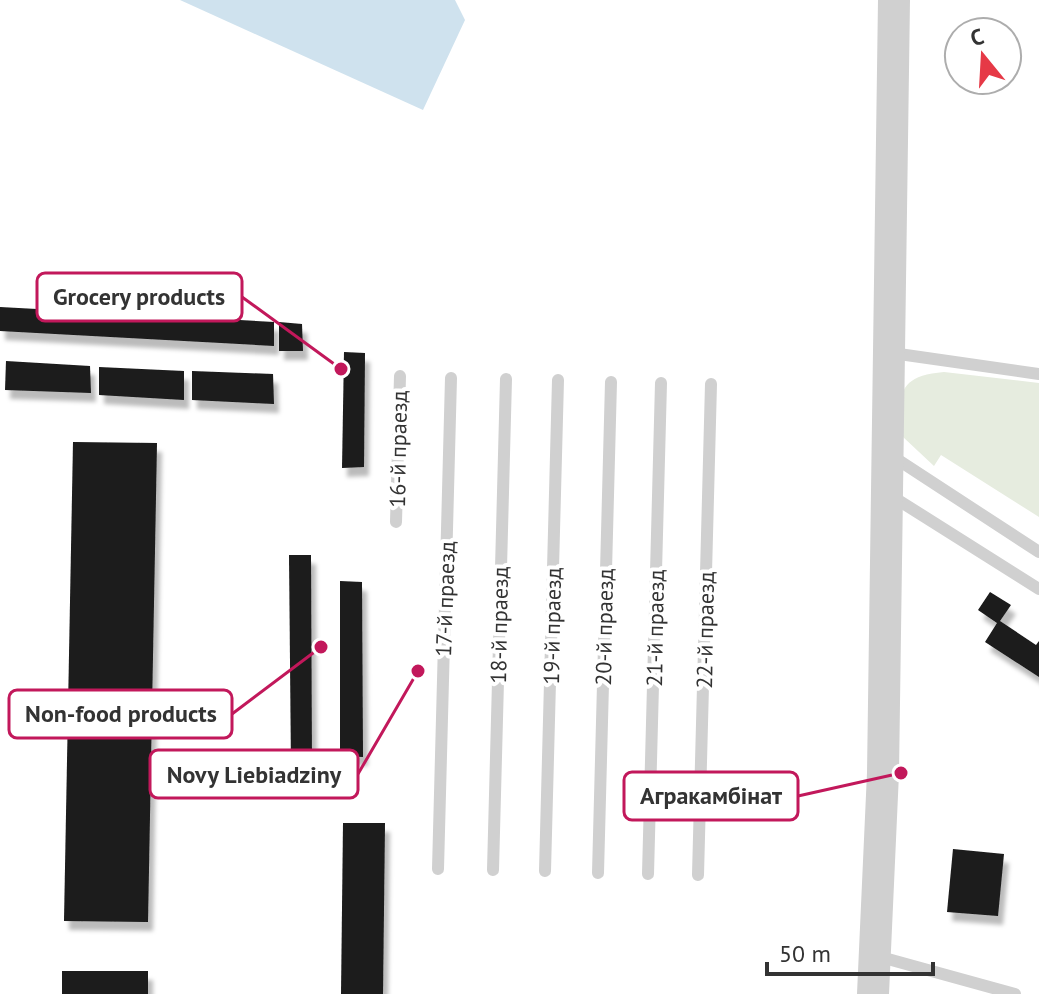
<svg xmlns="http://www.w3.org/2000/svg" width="1039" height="994" viewBox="0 0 1039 994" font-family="'PT Sans',sans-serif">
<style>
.green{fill:#e6ecdf}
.water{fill:#cfe2ee}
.building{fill:#1a1a1a;filter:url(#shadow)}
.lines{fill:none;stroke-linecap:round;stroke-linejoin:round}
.service{stroke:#d0d0d0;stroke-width:12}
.tertiary{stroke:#d0d0d0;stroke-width:32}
.labels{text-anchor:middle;stroke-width:8;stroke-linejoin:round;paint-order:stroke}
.street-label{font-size:22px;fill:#333;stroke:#fff}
.leader{fill:none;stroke:#c2185b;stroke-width:3}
.callout-dot{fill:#c2185b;stroke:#fff;stroke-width:3}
.callout{fill:#fff;stroke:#c2185b;stroke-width:3}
.callout-label{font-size:24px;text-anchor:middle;font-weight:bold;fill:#333}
</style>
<defs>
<filter id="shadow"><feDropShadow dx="5" dy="9" stdDeviation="2" flood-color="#0004"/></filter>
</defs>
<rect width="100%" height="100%" fill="#fff"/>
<path class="green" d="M944,372L1039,383V517L941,455L934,466L903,437C898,396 896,376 944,372Z"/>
<polygon class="water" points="180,0 455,0 465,20 423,110"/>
<g class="building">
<polygon points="0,307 274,322 274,346 0,331"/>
<polygon points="279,322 302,324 303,351 279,351"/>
<polygon points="344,352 365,353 364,467 342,468"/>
<polygon points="6,361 90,366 91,393 5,390"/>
<polygon points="99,367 184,371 184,400 99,395"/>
<polygon points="192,371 273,374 274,404 192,400"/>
<polygon points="73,442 157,443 148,922 64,921"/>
<polygon points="289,555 311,555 312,767 291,768"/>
<polygon points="340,581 362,582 363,757 340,756"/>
<polygon points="990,592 1011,605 1000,621 1036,645 1039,641 1039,677 985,642 997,623 978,610"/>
<polygon points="343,823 385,823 383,994 341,994"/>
<polygon points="953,849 1004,854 998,916 947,912"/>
<rect x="62" y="971" width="86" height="23"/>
</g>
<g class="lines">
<g class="service">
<polyline points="892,353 1039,374"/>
<polyline points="889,454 1039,552"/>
<polyline points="890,495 1039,589"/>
<polyline points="396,522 400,376"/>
<polyline points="438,869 451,378"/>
<polyline points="493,870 506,379"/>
<polyline points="545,871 558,380"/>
<polyline points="598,873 611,382"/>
<polyline points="648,874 661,383"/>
<polyline points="698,875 711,384"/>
<polyline points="877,956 1015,994"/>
</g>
<polyline class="tertiary" points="873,994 883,773 894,0"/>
</g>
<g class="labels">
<g class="street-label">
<text transform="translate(398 449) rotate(-89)" y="8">16-й праезд</text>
<text transform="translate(445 599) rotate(-88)" y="8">17-й праезд</text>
<text transform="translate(499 625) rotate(-89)" y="8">18-й праезд</text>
<text transform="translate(552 626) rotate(-89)" y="8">19-й праезд</text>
<text transform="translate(604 627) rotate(-89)" y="8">20-й праезд</text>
<text transform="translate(655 628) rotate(-89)" y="8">21-й праезд</text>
<text transform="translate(705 630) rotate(-89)" y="8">22-й праезд</text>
</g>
</g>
<path class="leader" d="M341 369L242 297M321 647L232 714M418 671L358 774M901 773L798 796"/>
<g class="callout-dot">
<circle cx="341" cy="369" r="8"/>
<circle cx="321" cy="647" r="8"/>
<circle cx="418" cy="671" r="8"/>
<circle cx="901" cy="773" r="8"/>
</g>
<g class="callout">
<rect x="37" y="273" width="205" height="48" rx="8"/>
<rect x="9" y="690" width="223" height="48" rx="8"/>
<rect x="150" y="750" width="208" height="48" rx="8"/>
<rect x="624" y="772" width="174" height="48" rx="8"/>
</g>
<g class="callout-label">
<text x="139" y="305">Grocery products</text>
<text x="121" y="722">Non-food products</text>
<text x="254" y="783">Novy Liebiadziny</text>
<text x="711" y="804">Агракамбінат</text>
</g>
<g transform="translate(983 56) rotate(342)"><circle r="38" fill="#ffffff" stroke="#adadad" stroke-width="2"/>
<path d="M0-6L14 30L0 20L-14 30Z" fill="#e63946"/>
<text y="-12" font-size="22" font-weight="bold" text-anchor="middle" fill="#333333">С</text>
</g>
<path d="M767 962v12h166v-12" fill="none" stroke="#333333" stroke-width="4"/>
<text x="779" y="962" font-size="24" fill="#333333" stroke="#ffffff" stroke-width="6" paint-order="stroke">50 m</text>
</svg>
